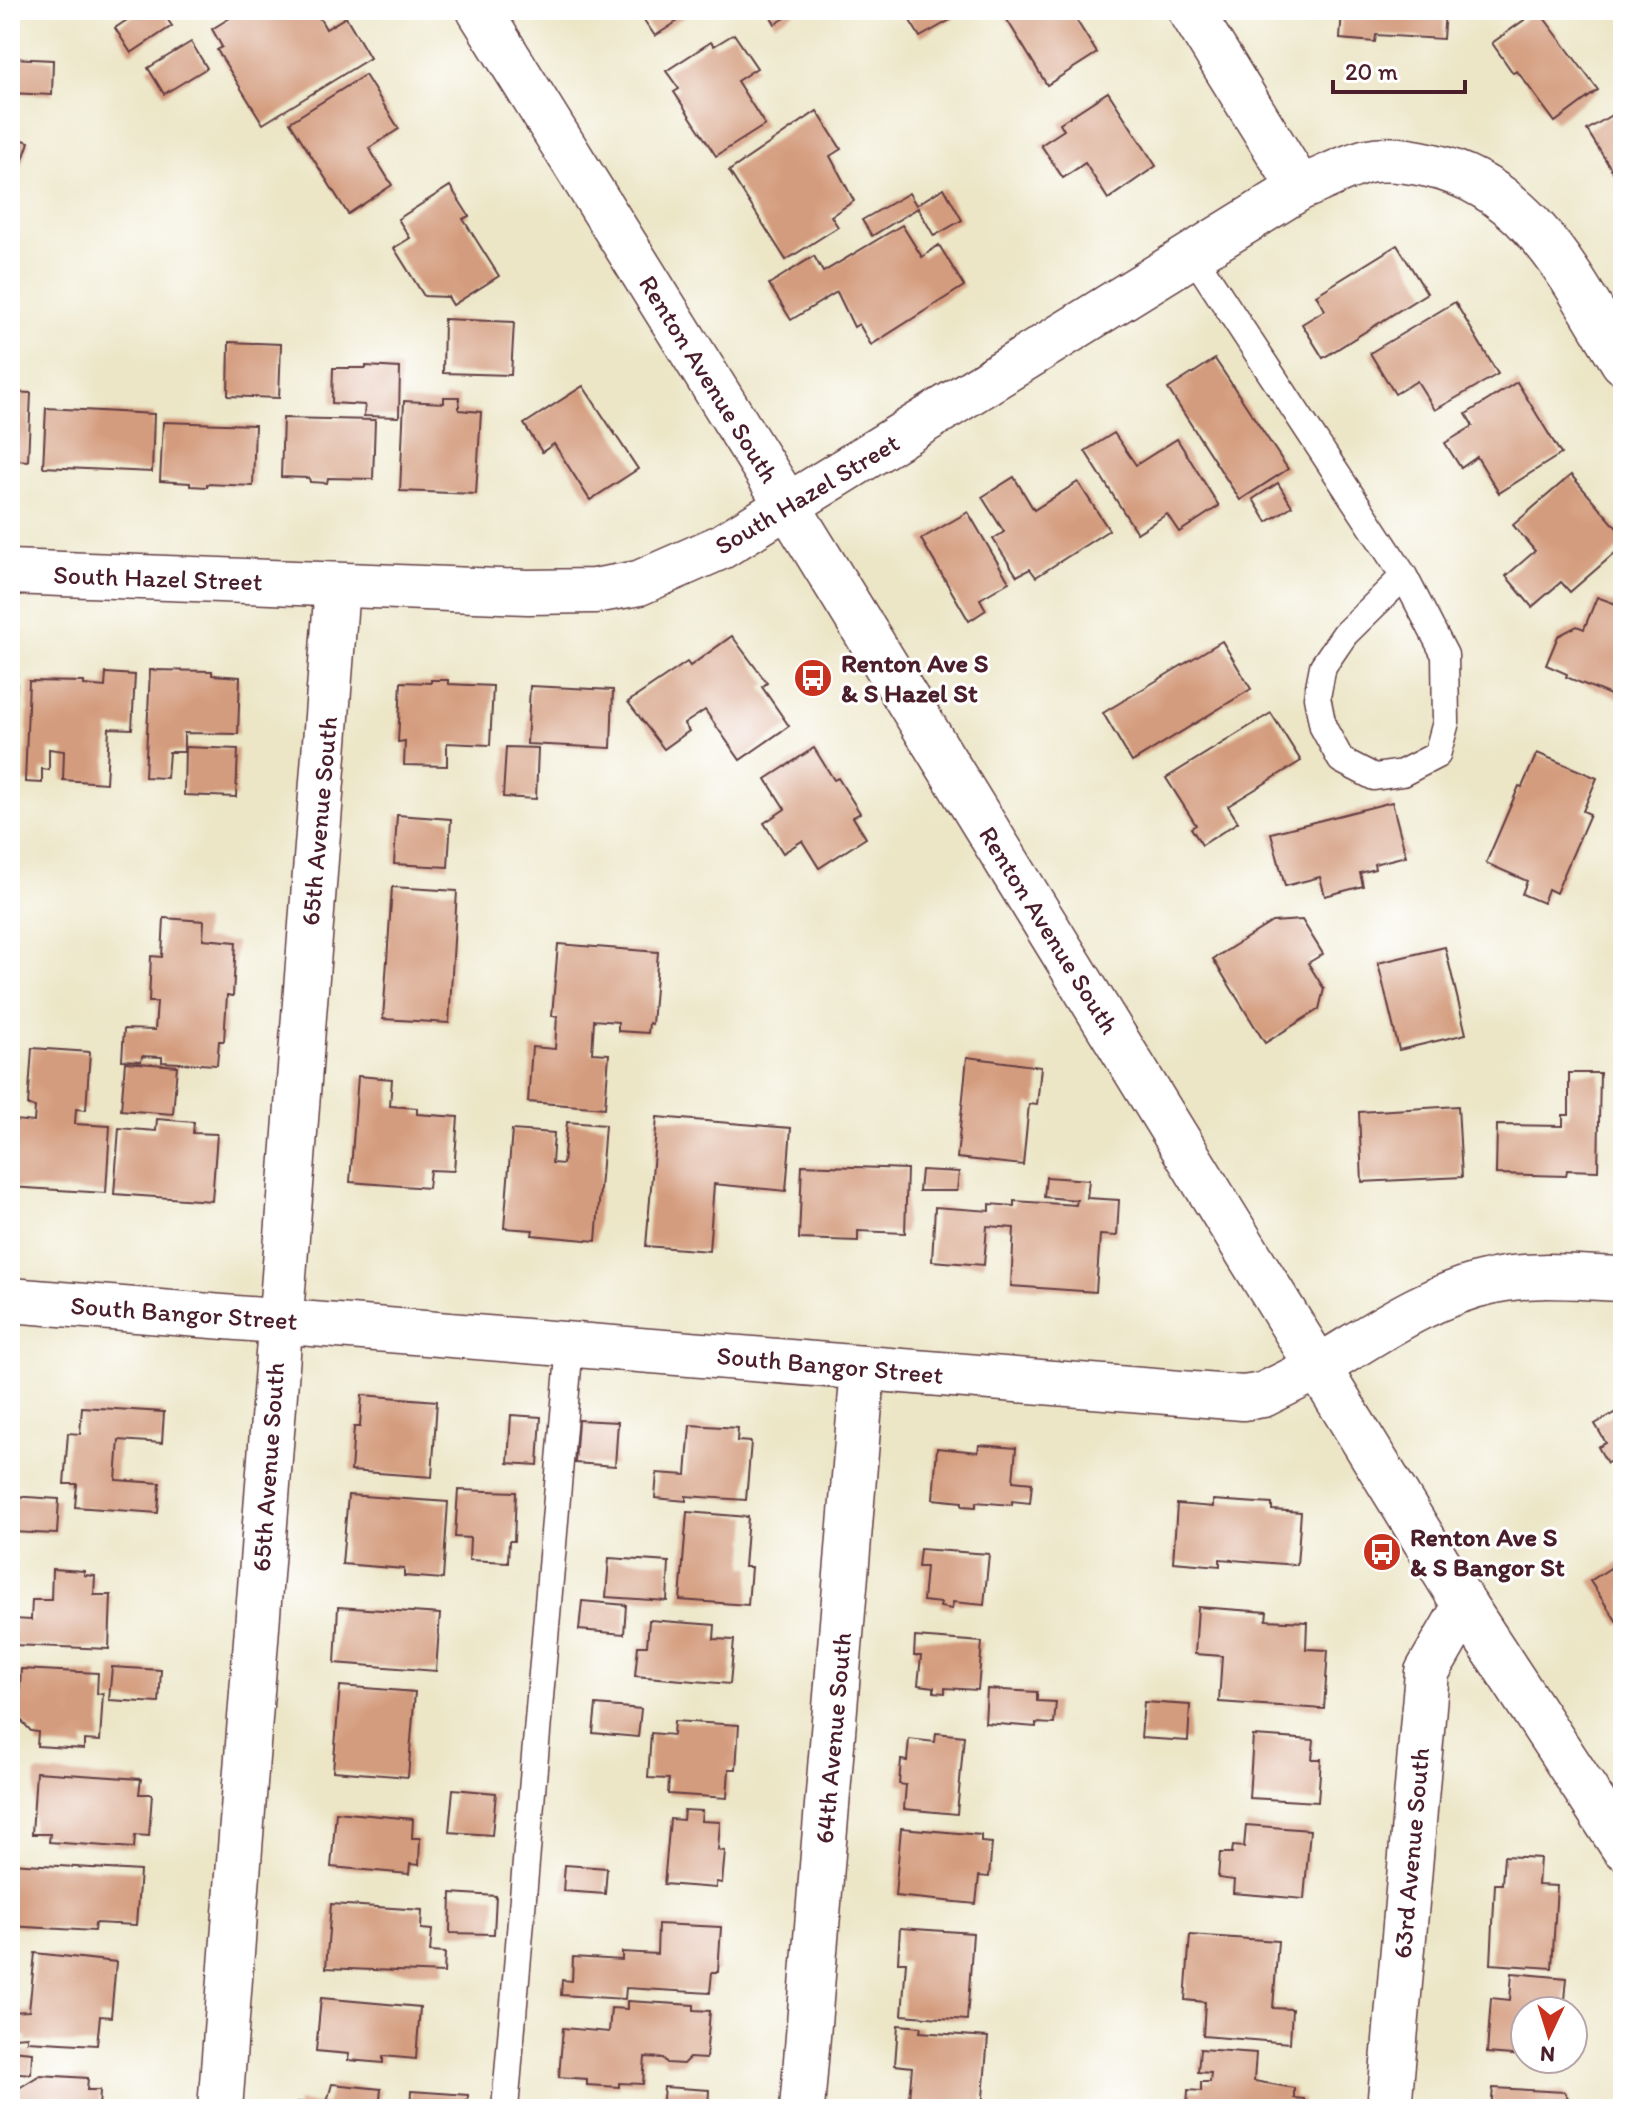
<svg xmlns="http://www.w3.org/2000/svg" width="1633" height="2119" viewBox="0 0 1633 2119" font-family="Itim,sans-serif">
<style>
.building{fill:#d49c7e}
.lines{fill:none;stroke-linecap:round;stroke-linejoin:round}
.service-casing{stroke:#623d42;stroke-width:29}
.minor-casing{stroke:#623d42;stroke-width:47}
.tertiary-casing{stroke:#623d42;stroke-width:47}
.secondary-casing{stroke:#623d42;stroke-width:47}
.service{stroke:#fff;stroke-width:26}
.minor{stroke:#fff;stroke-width:44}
.tertiary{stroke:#fff;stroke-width:44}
.secondary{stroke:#fff;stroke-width:44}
.labels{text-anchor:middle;stroke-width:6;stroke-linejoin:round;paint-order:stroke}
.street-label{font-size:26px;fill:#4a1f2b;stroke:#fff}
.poi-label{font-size:26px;font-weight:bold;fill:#4a1f2b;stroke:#fff;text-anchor:start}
</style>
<rect width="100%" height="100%" fill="#fff"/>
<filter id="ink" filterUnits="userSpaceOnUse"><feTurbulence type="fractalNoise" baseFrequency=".0125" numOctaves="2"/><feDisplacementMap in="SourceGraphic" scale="16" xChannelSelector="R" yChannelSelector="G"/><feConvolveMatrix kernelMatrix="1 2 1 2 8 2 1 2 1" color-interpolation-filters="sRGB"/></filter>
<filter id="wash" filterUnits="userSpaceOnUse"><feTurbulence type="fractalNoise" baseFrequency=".006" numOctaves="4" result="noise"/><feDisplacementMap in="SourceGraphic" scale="32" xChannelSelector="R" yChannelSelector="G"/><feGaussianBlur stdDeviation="1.8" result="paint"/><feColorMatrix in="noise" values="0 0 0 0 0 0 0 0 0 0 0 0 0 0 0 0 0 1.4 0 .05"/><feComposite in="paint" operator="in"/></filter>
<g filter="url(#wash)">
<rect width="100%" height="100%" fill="#ece6c7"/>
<g id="blocks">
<g class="building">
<polygon points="142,10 161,10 172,26 131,53 115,28"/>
<polygon points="243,10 315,10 326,29 346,17 370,58 263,124 217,50 222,47 212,29"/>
<polygon points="637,10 695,10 655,36"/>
<polygon points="767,10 799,10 775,24"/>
<polygon points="923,10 968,10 920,37 909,19"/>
<polygon points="1001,10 1070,10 1097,53 1047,85"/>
<polygon points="1342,10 1445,10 1443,39 1376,35 1375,42 1340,39"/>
<polygon points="1538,10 1598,90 1555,122 1517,71 1513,73 1492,43"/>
<polygon points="734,34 757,68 737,81 765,125 716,156 674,92 679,89 666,71 711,42 714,46"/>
<polygon points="191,42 207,68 164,94 148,68"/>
<polygon points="10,58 53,60 52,95 10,93"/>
<polygon points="365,75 399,129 369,148 392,185 348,214 290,122"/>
<polygon points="1108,92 1156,166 1108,199 1085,163 1063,178 1041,145 1064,130 1060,123"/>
<polygon points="1623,108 1623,188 1587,130"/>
<polygon points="817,111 841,149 830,156 854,201 831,216 838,227 786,260 729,171"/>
<polygon points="10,135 29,142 17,177 10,174"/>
<polygon points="450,186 469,216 463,219 499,276 453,305 448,297 424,296 394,248 410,238 398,219"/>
<polygon points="944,188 962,220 934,236 918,208 872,236 862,220 909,193 916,205"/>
<polygon points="902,225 922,257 939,245 964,286 871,345 859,324 854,327 837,292 791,320 769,284 814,256 823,272"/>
<polygon points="1397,245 1427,293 1323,358 1302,324 1325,310 1316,295"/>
<polygon points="1455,302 1498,374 1435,410 1417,381 1395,394 1370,353"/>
<polygon points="444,319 514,322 511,375 443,373"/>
<polygon points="229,342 281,344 279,398 228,396"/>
<polygon points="1215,359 1288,469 1240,500 1168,389"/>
<polygon points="366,366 400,368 399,417 364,416 365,405 332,403 333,368 366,368"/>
<polygon points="1517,382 1561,454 1499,493 1477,457 1461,468 1445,443 1473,426 1466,414"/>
<polygon points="583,386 638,469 590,500 554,444 542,452 524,424"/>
<polygon points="10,392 31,393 28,461 17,460 17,463 10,463"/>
<polygon points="444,397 459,397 459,410 481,412 476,494 400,491 404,401 444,403"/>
<polygon points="46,408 154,414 152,472 43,467"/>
<polygon points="283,418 375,420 373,479 328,478 327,483 310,482 309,478 281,477"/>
<polygon points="163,422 255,425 253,486 207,484 207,487 190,486 190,483 160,481"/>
<polygon points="1114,433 1136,465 1177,439 1219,506 1179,532 1167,514 1137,533 1085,451"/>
<polygon points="1571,475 1623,535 1623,546 1570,592 1561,582 1532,607 1506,576 1535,551 1513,525"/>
<polygon points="1014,477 1034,510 1078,482 1109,530 1036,577 1030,569 1017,576 993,539 1004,532 982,497"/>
<polygon points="1278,483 1292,506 1267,522 1253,499"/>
<polygon points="968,512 1009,582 980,599 986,610 969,621 921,539"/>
<polygon points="1623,587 1623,700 1566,677 1567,674 1546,665 1558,636 1577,626 1584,629 1597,597 1616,604"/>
<polygon points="732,636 767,683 762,687 789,726 740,760 705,710 684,724 689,731 664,749 628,702 687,662 690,666"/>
<polygon points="1222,641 1251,689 1132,762 1103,713"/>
<polygon points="10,660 18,660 15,716 10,716"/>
<polygon points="150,670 212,671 212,675 240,677 238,734 184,733 184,752 169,752 167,778 145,777"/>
<polygon points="106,673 135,675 132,729 109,728 106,783 63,780 64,751 49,749 49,770 42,769 42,783 25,782 29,681 84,682 84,685 105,687"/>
<polygon points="431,680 448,680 448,684 493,686 490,745 447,743 447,766 404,765 405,741 398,742 401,682 431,683"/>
<polygon points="530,686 613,690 611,748 527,744"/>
<polygon points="1271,713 1301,761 1228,806 1238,822 1202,845 1191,828 1196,825 1166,778"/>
<polygon points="185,747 238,749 236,797 184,795"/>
<polygon points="506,747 538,748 536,799 503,797"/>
<polygon points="814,748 834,780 838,778 860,813 853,817 866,838 819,868 802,841 783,853 764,823 785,809 766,779"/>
<polygon points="1537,753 1597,778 1583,811 1590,814 1556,893 1548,889 1543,903 1522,894 1527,881 1486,863 1519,786 1522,787"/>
<polygon points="1392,802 1406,856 1374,864 1375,869 1360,873 1363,886 1325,896 1320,877 1285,886 1271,833"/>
<polygon points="397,815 451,819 448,867 394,864"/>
<polygon points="392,887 457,891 449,1023 383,1019"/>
<polygon points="164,918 204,921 203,939 236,942 233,996 227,995 224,1041 219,1041 217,1065 162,1062 162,1057 142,1056 141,1061 122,1060 124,1029 155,1030 157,1002 149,1002 151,956 162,957"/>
<polygon points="1302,920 1323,954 1308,963 1324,989 1319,1009 1265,1043 1213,959 1272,922"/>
<polygon points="558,944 658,952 652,1024 649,1023 648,1033 618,1031 618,1022 594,1020 592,1053 609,1054 605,1108 528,1102 532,1047 555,1049 557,1016 552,1016"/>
<polygon points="1445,947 1466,1034 1399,1050 1378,963"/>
<polygon points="32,1048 90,1052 86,1110 76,1109 75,1124 110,1126 106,1193 10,1187 15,1120 34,1122 35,1107 28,1106"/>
<polygon points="967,1057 1041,1067 1037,1105 1029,1104 1023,1165 957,1158"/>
<polygon points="125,1062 177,1066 173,1114 121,1110"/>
<polygon points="1569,1073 1600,1073 1598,1171 1567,1170 1566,1176 1496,1174 1497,1125 1563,1126 1563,1115 1569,1115"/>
<polygon points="358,1076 392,1079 390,1106 417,1108 417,1114 458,1117 454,1171 430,1170 428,1188 350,1182"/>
<polygon points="1458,1106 1462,1177 1362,1182 1359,1112"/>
<polygon points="657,1117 791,1128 786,1191 714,1184 709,1251 646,1246"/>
<polygon points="157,1119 194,1122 193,1133 217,1134 212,1201 114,1194 119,1128 156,1131"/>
<polygon points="567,1122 605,1125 596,1241 532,1235 533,1230 504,1228 512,1130 554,1133 552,1163 563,1164"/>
<polygon points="802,1165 907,1169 905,1233 858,1231 858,1241 799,1239"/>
<polygon points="921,1170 959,1172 957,1191 919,1191"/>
<polygon points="1046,1177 1089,1180 1087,1198 1119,1200 1117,1236 1100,1235 1096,1292 1011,1286 1014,1228 987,1226 984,1265 932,1261 935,1207 990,1211 990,1204 1014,1206 1014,1201 1076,1205 1077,1200 1044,1197"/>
<polygon points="362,1395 437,1401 432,1477 351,1471 354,1427 360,1427"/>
<polygon points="82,1407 164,1412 162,1443 119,1440 116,1480 160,1483 158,1513 75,1507 77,1484 64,1484 68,1433 80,1434"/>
<polygon points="1623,1408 1623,1475 1614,1459 1607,1463 1598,1447 1606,1443 1595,1424"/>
<polygon points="511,1415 541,1417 538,1465 508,1463"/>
<polygon points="578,1420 618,1422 615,1466 575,1463"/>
<polygon points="690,1425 738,1428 737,1441 751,1442 746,1500 686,1496 686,1501 655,1498 657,1473 686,1475"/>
<polygon points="979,1445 1016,1448 1013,1481 1032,1483 1030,1503 1012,1501 1012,1505 976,1502 976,1507 962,1506 962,1502 933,1499 937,1448 978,1452"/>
<polygon points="458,1490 516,1492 514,1541 509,1541 508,1562 469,1560 470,1538 455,1537"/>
<polygon points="348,1495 448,1502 443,1579 404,1576 404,1569 342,1564"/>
<polygon points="10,1496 59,1499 57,1534 10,1532"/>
<polygon points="1213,1500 1272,1504 1272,1510 1301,1512 1297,1565 1220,1559 1220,1566 1173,1562 1177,1504 1213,1507"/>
<polygon points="687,1512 748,1517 744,1567 751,1567 748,1605 680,1600"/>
<polygon points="920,1549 989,1554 984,1605 953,1602 952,1609 940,1607 941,1603 923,1601 926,1567 918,1567"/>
<polygon points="609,1558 669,1562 667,1601 606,1597"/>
<polygon points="1623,1560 1623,1622 1619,1625 1590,1581"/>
<polygon points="52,1569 84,1571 84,1575 95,1576 94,1595 111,1595 109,1649 13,1645 14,1619 31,1620 32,1600 51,1600"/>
<polygon points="582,1601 626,1605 624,1634 579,1630"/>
<polygon points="338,1607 440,1614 436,1671 335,1663"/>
<polygon points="1198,1607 1267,1612 1266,1620 1307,1622 1306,1649 1328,1650 1324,1709 1219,1702 1222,1656 1195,1654"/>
<polygon points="649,1620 715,1625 714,1639 734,1640 730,1684 635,1676 638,1646 647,1646"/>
<polygon points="915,1637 982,1642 978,1690 945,1688 945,1693 934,1692 934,1687 918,1685 921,1656 914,1656"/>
<polygon points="112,1667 161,1670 159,1703 109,1700"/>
<polygon points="21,1669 98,1673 97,1694 103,1693 100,1741 84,1740 84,1749 37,1746 38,1732 31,1731 18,1717"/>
<polygon points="340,1686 415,1692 408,1777 333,1771"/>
<polygon points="987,1689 1037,1692 1037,1701 1056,1702 1054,1724 1036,1723 1036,1727 985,1723"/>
<polygon points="1144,1702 1190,1705 1188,1741 1141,1738"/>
<polygon points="596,1705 641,1709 638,1737 593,1733"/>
<polygon points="674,1721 739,1725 736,1769 729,1769 727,1798 668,1794 669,1779 648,1778 651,1733 673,1735"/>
<polygon points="936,1733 964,1736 957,1814 904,1809 906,1785 899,1784 901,1760 907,1761 909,1739 935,1742"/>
<polygon points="1253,1736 1314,1740 1312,1759 1321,1759 1318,1802 1249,1798"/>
<polygon points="36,1772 141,1779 139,1794 152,1794 149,1836 135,1835 134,1848 49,1842 50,1834 32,1834"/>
<polygon points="453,1789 496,1793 492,1835 449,1832"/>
<polygon points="684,1810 702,1811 701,1821 720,1822 718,1850 725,1851 722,1883 716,1882 716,1888 664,1884 670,1819 683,1820"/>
<polygon points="336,1812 413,1819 412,1838 420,1838 419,1865 410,1864 409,1874 331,1867"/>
<polygon points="1246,1825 1310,1830 1304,1899 1233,1893 1234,1880 1218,1878 1220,1853 1232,1853 1233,1846 1244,1847"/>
<polygon points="901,1828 981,1835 981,1842 992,1843 989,1877 979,1876 976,1904 895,1896"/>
<polygon points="1504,1856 1540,1858 1538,1885 1557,1886 1552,1968 1491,1964 1495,1884 1502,1884"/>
<polygon points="10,1863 140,1871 136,1925 95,1923 94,1931 10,1926"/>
<polygon points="565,1865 607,1868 605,1894 563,1891"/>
<polygon points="451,1893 496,1896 494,1934 450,1933"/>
<polygon points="331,1904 422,1910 421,1929 432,1930 430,1952 445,1953 444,1973 326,1968"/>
<polygon points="658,1924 721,1927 718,1972 712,1972 710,1993 626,1988 625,1999 561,1995 562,1980 572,1981 573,1957 622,1960 622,1952 657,1954"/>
<polygon points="900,1928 973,1933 967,2020 902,2015 906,1962 898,1962"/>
<polygon points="1190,1935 1278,1941 1273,2008 1292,2009 1290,2043 1203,2036 1205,2002 1185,2000"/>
<polygon points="35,1953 116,1962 111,2017 100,2016 97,2045 27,2041 27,2036 13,2037 10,2034 10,2012 29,2011"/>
<polygon points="1512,1973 1567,1978 1564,2011 1525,2011 1525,2056 1487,2053 1491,1998 1510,2000"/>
<polygon points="321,1998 420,2007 416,2059 383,2056 383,2063 348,2060 349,2054 316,2051"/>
<polygon points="627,2001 694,2005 694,2010 710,2011 706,2059 689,2058 683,2064 667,2063 663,2058 645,2057 643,2084 619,2083 619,2087 587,2085 587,2079 559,2077 563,2028 609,2032 611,2008 627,2009"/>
<polygon points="898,2025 921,2027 920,2032 988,2037 982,2109 908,2109 912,2067 895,2065"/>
<polygon points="1200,2049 1256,2053 1254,2081 1294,2088 1294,2098 1304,2099 1304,2109 1187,2109 1188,2090 1201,2091 1201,2082 1210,2082 1211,2073 1198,2072"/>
<polygon points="10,2050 32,2052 31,2074 10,2072"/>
<polygon points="40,2075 88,2078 87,2090 100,2090 99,2109 18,2109 19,2088"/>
<polygon points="332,2084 381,2089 379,2109 297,2109 298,2102 326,2105"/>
<polygon points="664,2087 709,2090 708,2109 662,2109"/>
<polygon points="1493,2088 1564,2092 1569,2099 1568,2109 1491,2109"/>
<polygon points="411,2091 468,2095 467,2109 410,2109"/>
</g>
</g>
</g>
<g filter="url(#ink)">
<use href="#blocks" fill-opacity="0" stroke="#623d42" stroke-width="2"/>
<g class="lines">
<g class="service-casing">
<g id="service">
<polyline points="1193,255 1404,576 1445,655 1446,722 1437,755 1402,773 1374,777 1341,760 1323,727 1317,697 1323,666 1345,634 1404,576"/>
<polyline points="505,2109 570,1344"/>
</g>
</g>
<g class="minor-casing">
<g id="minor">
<polyline points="1190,10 1300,188"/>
<path d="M10,572L528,592L594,591L639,583L721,547L1300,188C1322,180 1346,166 1368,161C1388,157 1410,161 1429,165C1531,187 1572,281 1623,362"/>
<polyline points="10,1300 1243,1398 1263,1395 1319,1367"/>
<polyline points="220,2109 337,586"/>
<polyline points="802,2109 863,1368"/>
<polyline points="1389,2109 1427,1672 1465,1606"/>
</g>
</g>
<g class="tertiary-casing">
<path id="tertiary" d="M1319,1367C1374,1334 1430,1294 1494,1281C1536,1272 1581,1278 1623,1279"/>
</g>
<g class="secondary-casing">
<polyline id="secondary" points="479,10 788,506 1465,1606 1623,1847"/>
</g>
<use href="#service" class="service"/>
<use href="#minor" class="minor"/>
<use href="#tertiary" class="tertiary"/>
<use href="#secondary" class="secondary"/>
</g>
</g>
<defs>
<g id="bus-disc" transform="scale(2)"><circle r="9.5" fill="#c8321e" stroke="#fff"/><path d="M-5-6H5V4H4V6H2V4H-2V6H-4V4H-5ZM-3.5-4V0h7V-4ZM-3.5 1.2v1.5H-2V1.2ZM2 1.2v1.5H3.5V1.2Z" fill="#fff"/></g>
</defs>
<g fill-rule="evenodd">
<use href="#bus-disc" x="813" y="678"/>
<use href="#bus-disc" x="1382" y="1552"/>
</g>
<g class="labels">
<g class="street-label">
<text transform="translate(709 379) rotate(58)" y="9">Renton Avenue South</text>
<text transform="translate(807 494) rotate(-31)" y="9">South Hazel Street</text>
<text transform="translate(158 578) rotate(2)" y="9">South Hazel Street</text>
<text transform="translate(319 821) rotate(-85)" y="9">65th Avenue South</text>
<text transform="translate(1049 930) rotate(58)" y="9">Renton Avenue South</text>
<text transform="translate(184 1313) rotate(4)" y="9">South Bangor Street</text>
<text transform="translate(830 1365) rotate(5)" y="9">South Bangor Street</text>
<text transform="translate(268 1467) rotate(-86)" y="9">65th Avenue South</text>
<text transform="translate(833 1738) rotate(-85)" y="9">64th Avenue South</text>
<text transform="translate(1411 1853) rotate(-85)" y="9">63rd Avenue South</text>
</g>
<g class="poi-label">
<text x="841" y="672">Renton Ave S<tspan x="841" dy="30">&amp; S Hazel St</tspan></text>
<text x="1410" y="1546">Renton Ave S<tspan x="1410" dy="30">&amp; S Bangor St</tspan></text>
</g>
</g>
<rect width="1633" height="2119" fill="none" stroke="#fff" stroke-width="40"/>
<g transform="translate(1549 2035) rotate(184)"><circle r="38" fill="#ffffff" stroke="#b7a5aa" stroke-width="2"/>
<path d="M0-6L14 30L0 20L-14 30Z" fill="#c8321e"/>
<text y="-12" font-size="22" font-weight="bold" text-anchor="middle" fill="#4a1f2b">N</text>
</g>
<path d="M1333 80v12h132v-12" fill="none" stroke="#4a1f2b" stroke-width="4"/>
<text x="1345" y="80" font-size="24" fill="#4a1f2b" stroke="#ffffff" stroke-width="6" paint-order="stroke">20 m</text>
</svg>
